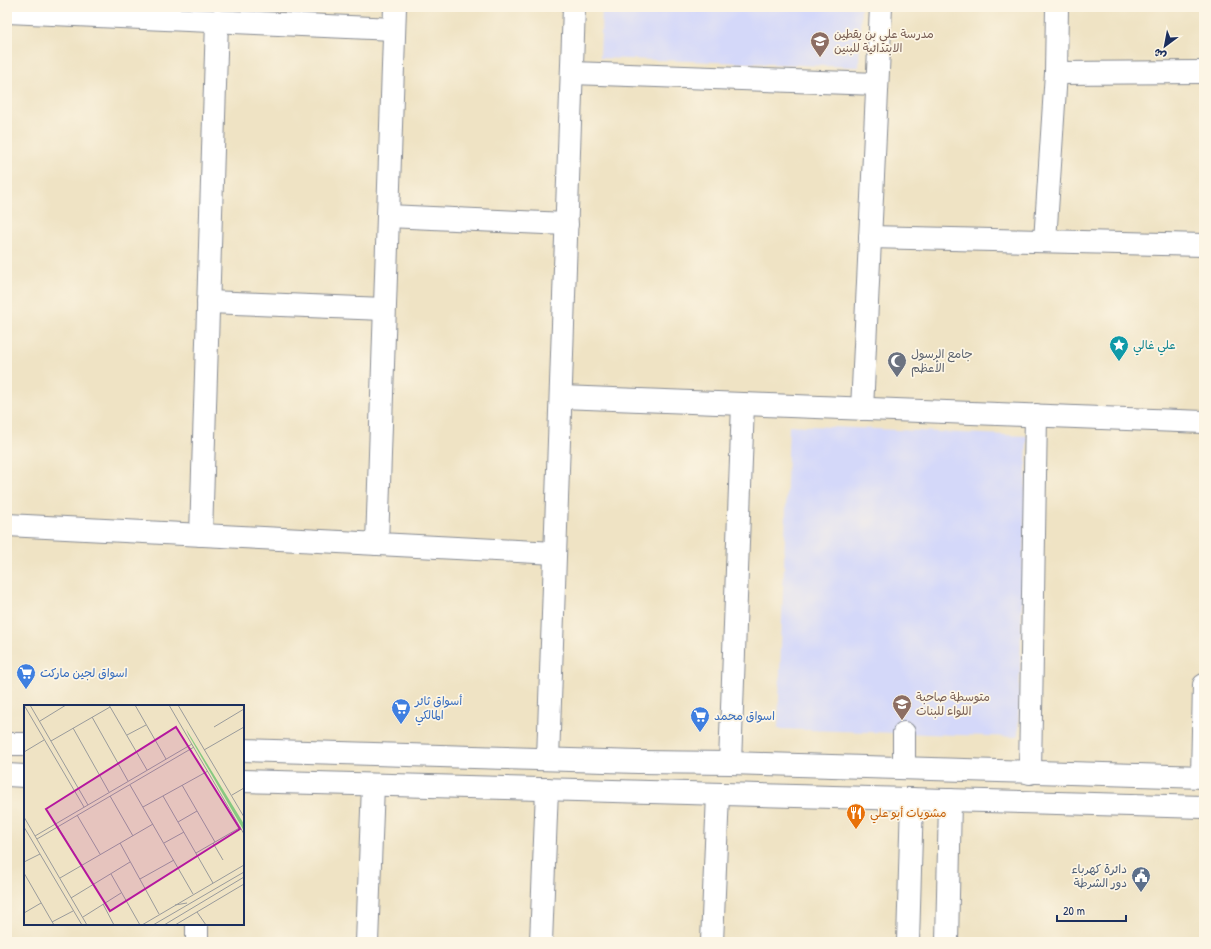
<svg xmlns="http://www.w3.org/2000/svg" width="1211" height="949" viewBox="0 0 1211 949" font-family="'Patrick Hand','Playpen Sans Arabic',sans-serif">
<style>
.built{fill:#d4d8f9}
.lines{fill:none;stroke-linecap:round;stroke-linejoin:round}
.minor-casing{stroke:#858991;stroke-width:24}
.minor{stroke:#fff;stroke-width:22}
.labels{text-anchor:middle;stroke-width:3.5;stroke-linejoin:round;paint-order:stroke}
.education-label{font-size:12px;fill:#785e54;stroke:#fcf5e5;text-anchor:start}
.culture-label{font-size:12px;fill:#0d838f;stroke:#fcf5e5;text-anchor:start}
.worship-label{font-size:12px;fill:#5b616d;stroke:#fcf5e5;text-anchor:start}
.shop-label{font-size:12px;fill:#366cbe;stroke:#fcf5e5;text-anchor:start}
.food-label{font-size:12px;fill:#c56008;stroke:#fcf5e5;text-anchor:start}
.service-label{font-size:12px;fill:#4e5e75;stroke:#fcf5e5;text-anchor:end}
.inset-road{fill:none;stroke:#9a9b9b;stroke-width:1}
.view{fill:#b5179e;fill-opacity:0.15;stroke:#b5179e;stroke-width:2}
.inset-edge{fill:none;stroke:#1b2f5e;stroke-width:2}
</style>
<rect width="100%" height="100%" fill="#fcf5e5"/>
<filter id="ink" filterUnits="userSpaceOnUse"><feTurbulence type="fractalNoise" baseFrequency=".025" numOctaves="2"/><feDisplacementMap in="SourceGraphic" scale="8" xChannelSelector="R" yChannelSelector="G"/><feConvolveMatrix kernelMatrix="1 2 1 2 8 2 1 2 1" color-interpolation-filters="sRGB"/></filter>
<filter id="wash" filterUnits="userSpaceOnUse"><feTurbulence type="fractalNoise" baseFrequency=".012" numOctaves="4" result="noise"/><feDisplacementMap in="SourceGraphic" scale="16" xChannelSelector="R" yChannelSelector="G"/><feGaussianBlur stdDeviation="0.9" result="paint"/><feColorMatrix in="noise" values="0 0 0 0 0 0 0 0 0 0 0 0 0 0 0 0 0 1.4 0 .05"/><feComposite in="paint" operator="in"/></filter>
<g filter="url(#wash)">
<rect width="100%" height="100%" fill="#efe3c4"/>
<g class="built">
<polygon points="602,7 861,7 859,67 600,58"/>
<polygon points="789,425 1027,436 1018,737 778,729"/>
</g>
</g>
<g filter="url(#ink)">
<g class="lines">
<g class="minor-casing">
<g id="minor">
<polyline points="7,12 394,29"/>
<polyline points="572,73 877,84"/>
<polyline points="1056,73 1204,72"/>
<polyline points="388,216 567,224"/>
<polyline points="870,237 1204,245"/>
<polyline points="1045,241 1056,73 1057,7"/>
<polyline points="208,302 384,309"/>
<polyline points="561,397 1204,422"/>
<polyline points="862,409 881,7"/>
<polyline points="7,525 555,553"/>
<polyline points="201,535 217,21"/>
<polyline points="377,544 395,7"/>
<polyline points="904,733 904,768"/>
<polyline points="7,744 25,744"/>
<polyline points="243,750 638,762 730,763 1204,777"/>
<polyline points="548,759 574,7"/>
<polyline points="730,763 743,404"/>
<polyline points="1030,773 1036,415"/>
<polyline points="7,775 25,776"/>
<polyline points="1202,777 1204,685"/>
<polyline points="243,781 1204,807"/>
<polyline points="197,942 197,924"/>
<polyline points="367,942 373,785"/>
<polyline points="541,942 547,789"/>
<polyline points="712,942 718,794"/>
<polyline points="908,942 912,799"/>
<polyline points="947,942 950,800"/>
</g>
</g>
<use href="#minor" class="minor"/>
</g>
</g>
<defs>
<g id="school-pin" transform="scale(1)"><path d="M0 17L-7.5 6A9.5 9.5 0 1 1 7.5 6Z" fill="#8d6e63" stroke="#fcf5e5"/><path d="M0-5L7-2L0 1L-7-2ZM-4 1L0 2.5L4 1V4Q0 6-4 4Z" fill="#fff"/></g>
<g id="sight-pin" transform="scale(1)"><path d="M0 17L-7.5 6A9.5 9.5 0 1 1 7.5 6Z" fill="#0f9aa8" stroke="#fcf5e5"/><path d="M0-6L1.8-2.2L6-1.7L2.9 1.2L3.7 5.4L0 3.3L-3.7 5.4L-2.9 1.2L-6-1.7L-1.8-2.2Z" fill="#fff"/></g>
<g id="mosque-pin" transform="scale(1)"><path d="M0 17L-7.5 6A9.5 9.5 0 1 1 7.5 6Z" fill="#6b7280" stroke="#fcf5e5"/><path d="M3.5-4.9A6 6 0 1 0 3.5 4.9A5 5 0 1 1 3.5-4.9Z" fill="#fff"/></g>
<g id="supermarket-pin" transform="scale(1)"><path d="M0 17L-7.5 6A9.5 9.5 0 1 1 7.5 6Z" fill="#3f7fe0" stroke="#fcf5e5"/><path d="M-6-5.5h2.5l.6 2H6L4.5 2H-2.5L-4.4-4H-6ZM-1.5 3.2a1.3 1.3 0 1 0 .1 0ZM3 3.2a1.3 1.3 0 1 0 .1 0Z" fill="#fff"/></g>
<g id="restaurant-pin" transform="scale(1)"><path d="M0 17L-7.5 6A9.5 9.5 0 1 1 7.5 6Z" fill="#e8710a" stroke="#fcf5e5"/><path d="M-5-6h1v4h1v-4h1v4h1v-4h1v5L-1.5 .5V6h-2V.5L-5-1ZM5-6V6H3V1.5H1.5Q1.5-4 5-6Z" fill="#fff"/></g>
<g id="civic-pin" transform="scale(1)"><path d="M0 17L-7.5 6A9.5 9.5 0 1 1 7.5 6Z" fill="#5c6f8a" stroke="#fcf5e5"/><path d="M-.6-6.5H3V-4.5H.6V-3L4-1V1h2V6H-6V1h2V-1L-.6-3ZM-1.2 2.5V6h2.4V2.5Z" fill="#fff"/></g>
</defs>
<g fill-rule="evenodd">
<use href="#school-pin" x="820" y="41"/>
<use href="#sight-pin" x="1119" y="345"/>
<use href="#mosque-pin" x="897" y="361"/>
<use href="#supermarket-pin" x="26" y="673"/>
<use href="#school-pin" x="902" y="704"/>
<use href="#supermarket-pin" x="401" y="708"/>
<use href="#supermarket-pin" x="700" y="716"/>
<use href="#restaurant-pin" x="856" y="813"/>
<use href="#civic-pin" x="1141" y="876"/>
</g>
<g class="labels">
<g class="education-label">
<text x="834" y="38">مدرسة علي بن يقطين<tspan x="834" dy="14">الابتدائية للبنين</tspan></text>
<text x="916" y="701">متوسطة صاحبة<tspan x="916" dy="14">اللواء للبنات</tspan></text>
</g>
<g class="culture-label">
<text x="1133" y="349">علي غالي</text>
</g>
<g class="worship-label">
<text x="911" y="358">جامع الرسول<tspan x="911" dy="14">الأعظم</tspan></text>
</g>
<g class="shop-label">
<text x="40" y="677">اسواق لجين ماركت</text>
<text x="415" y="705">أسواق ثائر<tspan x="415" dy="14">المالكي</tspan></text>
<text x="714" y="720">اسواق محمد</text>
</g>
<g class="food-label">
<text x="870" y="817">مشويات أبو علي</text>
</g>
<g class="service-label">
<text x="1127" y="873">دائرة كهرباء<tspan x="1127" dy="14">دور الشرطة</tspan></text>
</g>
</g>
<g transform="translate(24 705)">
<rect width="220" height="220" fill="#efe3c4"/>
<path d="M162,24L220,119V126L164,29Z" fill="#88c981"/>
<path class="inset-road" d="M0,0L60,102M6,0L64,100M85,0L123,65M111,0L142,54M145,0L220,129M154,0L220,112M68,12L104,76M16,16L42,0M190,22L220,4M49,23L85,87M103,30L122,20M27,36L86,2M180,45L220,22M0,47L20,35M106,80L169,189M158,80L191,137M208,90L220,83M86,91L109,131M139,91L189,178M119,102L184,66M53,110L76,149M0,112L63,220M154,117L173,106M0,122L58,220M34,122L57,160M11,131L168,39M13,134L170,42M96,138L135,209M140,138L160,127M189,138L199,155M172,148L217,122M0,157L16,149M0,168L30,220M87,169L116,220M36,173L129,119M116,174L150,155M47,193L106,157M79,199L90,220M151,200L163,198M173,207L182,220M0,208L17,198M59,212L97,188M28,217L49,206M118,220L220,160M129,220L220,167M140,220L220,172M151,220L220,179"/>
<path class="view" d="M152,22L216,124L86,206L22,104Z"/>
<rect width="220" height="220" class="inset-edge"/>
</g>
<rect width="1211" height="949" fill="none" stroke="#fcf5e5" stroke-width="24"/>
<g transform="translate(1165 46) rotate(212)" stroke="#fcf5e5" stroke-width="3" paint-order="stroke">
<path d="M0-3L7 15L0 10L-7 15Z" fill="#1b2f5e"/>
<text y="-6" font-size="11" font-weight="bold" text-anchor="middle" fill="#1b2f5e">ش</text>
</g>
<path d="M1057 915v6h69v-6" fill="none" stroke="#1b2f5e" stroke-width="2"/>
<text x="1063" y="915" font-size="12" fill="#1b2f5e" stroke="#fcf5e5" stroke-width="3" paint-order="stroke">20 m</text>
</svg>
